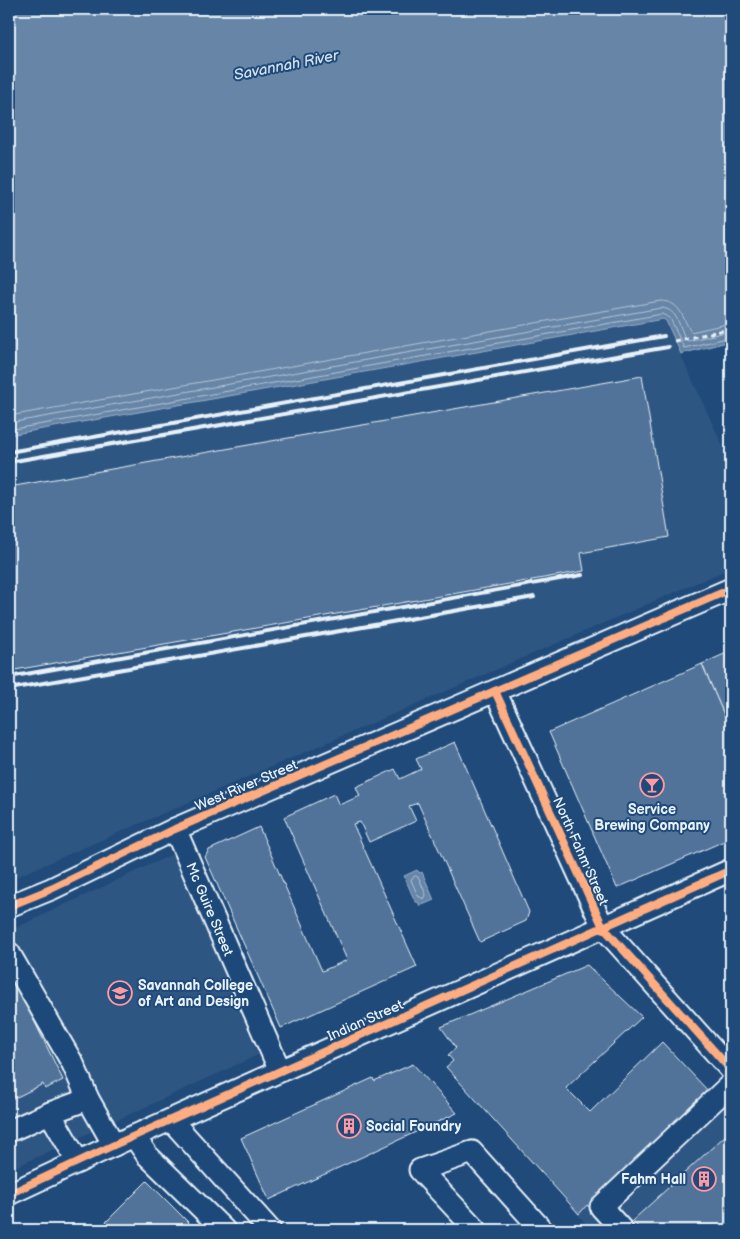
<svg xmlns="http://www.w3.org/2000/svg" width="740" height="1239" viewBox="0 0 740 1239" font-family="'Balsamiq Sans',sans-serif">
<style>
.built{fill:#2e5683}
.water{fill:#6685a7;stroke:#9ab0c7}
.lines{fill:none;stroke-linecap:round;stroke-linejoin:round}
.shore{stroke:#b4c6d8;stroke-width:1}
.building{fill:#517399;stroke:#e8f1f8}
.minor-casing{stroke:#e8f1f8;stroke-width:25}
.path{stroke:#e8f1f8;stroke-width:3;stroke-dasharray:5 4;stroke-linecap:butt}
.minor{stroke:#1f4a7a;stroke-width:21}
.rail{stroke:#e8f1f8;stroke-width:4}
.cycleway-casing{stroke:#1f4a7a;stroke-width:11}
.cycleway{stroke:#ffac80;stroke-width:8}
.labels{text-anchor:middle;stroke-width:4;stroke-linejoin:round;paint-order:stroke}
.street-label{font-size:14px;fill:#e8f1f8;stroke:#1f4a7a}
.poi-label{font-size:14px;font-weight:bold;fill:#e8f1f8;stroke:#1f4a7a;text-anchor:start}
.water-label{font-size:15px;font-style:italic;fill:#d4e1ec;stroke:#1f4a7a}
</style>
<rect width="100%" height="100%" fill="#1f4a7a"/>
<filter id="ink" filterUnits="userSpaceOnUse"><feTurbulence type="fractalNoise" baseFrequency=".02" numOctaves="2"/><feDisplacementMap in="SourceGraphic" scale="10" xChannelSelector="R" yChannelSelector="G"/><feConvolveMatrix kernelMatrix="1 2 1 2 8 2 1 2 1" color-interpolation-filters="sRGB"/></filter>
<g filter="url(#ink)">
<g class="built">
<polygon points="663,319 665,321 731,464 731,568 9,880 9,435"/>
<polygon points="175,853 258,1055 9,1170 9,931"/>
<polygon points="716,1088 731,1105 731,1230 592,1230 575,1212"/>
</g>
<g class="water">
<polygon points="9,9 731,9 731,341 681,354 666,321 663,319 9,435"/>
<polygon points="417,870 420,873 422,872 434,900 420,906 418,902 416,902 414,899 404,876"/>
</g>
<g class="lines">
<g class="shore">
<path d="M9,416L660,301C681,301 682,318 691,332L731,323"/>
<path d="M9,423L661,308C679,309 679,329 687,341L731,331"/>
<polyline points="9,430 662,314 670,318 684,348 731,337"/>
<polygon points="416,876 419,878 426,895 424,899 418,896 411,880 412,878"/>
</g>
</g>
<g class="building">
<polygon points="642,376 669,537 581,553 584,571 9,671 9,487"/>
<polygon points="731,651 731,731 702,664"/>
<polygon points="702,664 731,731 731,838 617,888 549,732"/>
<polygon points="455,742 529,912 526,921 480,942 418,803 409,806 416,821 369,842 360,822 353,824 417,967 281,1028 205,857 209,850 259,827 322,971 347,960 284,817 334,794 339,805 360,796 356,787 395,769 400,779 421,769 416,759"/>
<polygon points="587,965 642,1017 566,1088 590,1112 662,1042 710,1093 597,1215 587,1205 579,1214 446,1067 453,1061 448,1055 456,1048 441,1027"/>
<polygon points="9,969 63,1080 45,1089 43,1084 9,1101"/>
<polygon points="413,1064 457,1113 269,1200 241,1138 373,1078 374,1081"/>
<polygon points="727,1134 731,1138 731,1230 641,1230 632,1221"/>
<polygon points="147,1181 196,1230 98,1230"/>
</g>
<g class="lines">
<g class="minor-casing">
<g id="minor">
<polyline points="495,691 603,927 731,1070"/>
<polyline points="175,829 280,1071"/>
<polyline points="9,906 51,889 175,829 731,589"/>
<polyline points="9,953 73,1064 88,1099 114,1145"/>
<polyline points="50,1113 88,1099"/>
<polyline points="171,1120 270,1230"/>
<polyline points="9,1131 50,1113 78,1162"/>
<polyline points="134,1136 147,1155 224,1230"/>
<polyline points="9,1194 114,1145 731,870"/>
<polyline points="476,1230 420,1170 472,1152 542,1230"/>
<polyline points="622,1230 601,1207 731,1084"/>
</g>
</g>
<polyline class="path" points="674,341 729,329"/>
<use href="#minor" class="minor"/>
<g class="rail">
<polyline points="9,452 664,336"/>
<polyline points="9,462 668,347"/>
<polyline points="9,677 582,575"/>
<polyline points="9,689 534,597"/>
</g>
<g class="cycleway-casing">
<g id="cycleway">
<polyline points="495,691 603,927 731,1070"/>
<polyline points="9,906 51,889 175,829 731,589"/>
<polyline points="9,1194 114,1145 731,870"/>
</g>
</g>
<use href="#cycleway" class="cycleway"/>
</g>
</g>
<defs>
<g id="bar-ring" transform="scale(1.25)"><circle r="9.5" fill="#1f4a7a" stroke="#ff9aa2" stroke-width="1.5"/><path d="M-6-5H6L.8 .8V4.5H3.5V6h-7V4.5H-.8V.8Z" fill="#ff9aa2"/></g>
<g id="university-ring" transform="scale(1.25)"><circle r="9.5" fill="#1f4a7a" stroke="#ff9aa2" stroke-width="1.5"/><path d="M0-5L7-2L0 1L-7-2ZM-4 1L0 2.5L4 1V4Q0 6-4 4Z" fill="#ff9aa2"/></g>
<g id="building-ring" transform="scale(1.25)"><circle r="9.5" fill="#1f4a7a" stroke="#ff9aa2" stroke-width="1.5"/><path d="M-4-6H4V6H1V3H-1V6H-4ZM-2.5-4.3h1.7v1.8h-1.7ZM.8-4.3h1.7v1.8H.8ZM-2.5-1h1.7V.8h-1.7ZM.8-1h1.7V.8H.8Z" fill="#ff9aa2"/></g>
</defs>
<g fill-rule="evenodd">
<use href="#bar-ring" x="652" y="785"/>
<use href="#university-ring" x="120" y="993"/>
<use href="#building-ring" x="349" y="1126"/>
<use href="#building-ring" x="704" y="1179"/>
</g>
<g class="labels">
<g class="street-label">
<text transform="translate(246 785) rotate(-23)" y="5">West River Street</text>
<text transform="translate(581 851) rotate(66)" y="5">North Fahm Street</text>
<text transform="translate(210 909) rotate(67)" y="5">Mc Guire Street</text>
<text transform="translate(365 1020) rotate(-24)" y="5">Indian Street</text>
</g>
<g class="poi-label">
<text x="652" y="814" text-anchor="middle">Service<tspan x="652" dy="16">Brewing Company</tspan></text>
<text x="138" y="990">Savannah College<tspan x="138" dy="16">of Art and Design</tspan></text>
<text x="366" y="1131">Social Foundry</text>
<text x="686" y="1184" text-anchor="end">Fahm Hall</text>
</g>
<g class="water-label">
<text transform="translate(286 65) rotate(-11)" y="5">Savannah River</text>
</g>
</g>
<rect width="740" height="1239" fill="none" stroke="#1f4a7a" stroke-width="30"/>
<rect x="15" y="15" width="710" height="1209" fill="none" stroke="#e8f1f8" stroke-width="2" filter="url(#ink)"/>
</svg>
